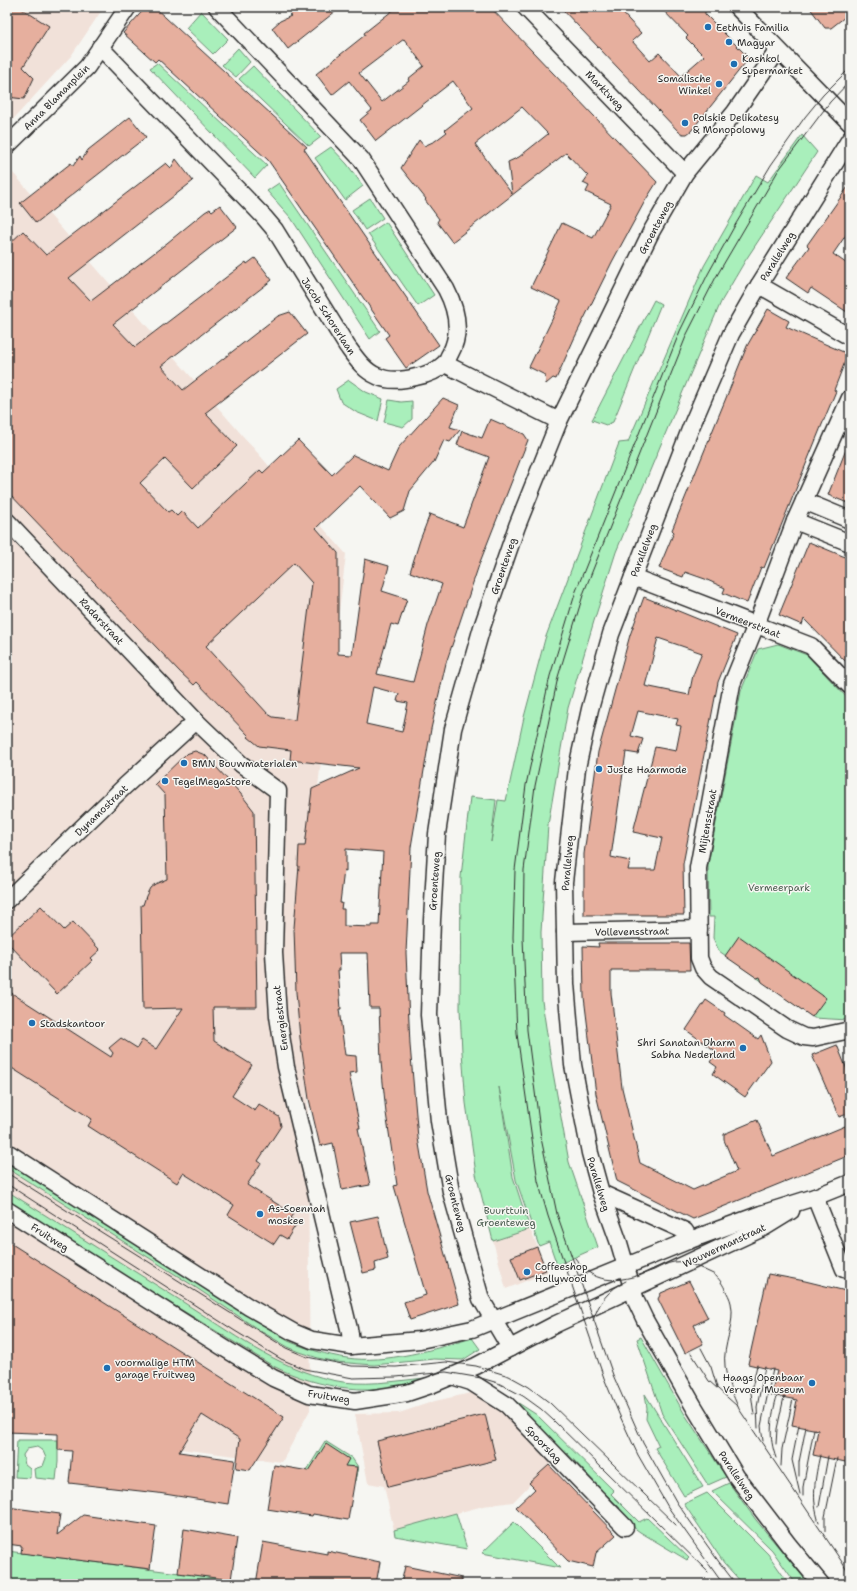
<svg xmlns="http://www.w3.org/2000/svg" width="857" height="1591" viewBox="0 0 857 1591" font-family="'Shantell Sans',sans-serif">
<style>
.built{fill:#f1e1d9}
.green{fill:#a9efbb;stroke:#6a8d73}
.building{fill:#e6af9e;stroke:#2b2b2b;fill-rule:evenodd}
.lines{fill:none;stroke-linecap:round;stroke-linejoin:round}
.minor-casing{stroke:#2b2b2b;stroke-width:19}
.minor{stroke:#f6f6f2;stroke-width:16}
.tram{stroke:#2b2b2b;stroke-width:1}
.poi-dot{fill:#1f6fb2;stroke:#f6f6f2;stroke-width:1.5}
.labels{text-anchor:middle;stroke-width:3;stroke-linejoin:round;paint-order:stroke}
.poi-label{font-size:10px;fill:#2b2b2b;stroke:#f6f6f2;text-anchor:start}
.street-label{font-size:10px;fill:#2b2b2b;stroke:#f6f6f2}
.park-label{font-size:10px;fill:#4a5c4f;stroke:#f6f6f2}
</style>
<rect width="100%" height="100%" fill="#f6f6f2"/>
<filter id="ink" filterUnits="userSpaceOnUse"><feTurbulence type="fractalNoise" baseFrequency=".025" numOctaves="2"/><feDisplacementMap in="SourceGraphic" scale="8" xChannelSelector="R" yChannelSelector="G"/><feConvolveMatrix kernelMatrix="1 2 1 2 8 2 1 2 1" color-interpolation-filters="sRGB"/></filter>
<g filter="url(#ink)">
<g class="built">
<polygon points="7,7 104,7 71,56 7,126"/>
<polygon points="7,166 346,554 306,886 310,1410 282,1462 7,1427"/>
<polygon points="530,1229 548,1272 506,1289 493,1241"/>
<polygon points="484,1390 556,1458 513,1502 483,1506 394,1530 384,1486 368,1483 355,1414 399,1413 435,1401"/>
</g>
<g class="green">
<polygon points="201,11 228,39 213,54 186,28"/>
<polygon points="238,48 250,62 236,77 222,65"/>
<polygon points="157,63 267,165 255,178 150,68"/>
<polygon points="253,66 321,137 309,146 239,79"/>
<polygon points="802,135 817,152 745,261 721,302 689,377 616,552 594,621 568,708 548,825 541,932 542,1001 552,1067 569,1162 598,1247 557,1265 549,1242 539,1246 516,1180 499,1087 513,1177 530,1229 493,1241 476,1174 466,1103 462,1052 460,1008 461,877 470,797 496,800 491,842 498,800 506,801 524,717 545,639 619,443 628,442 704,266 756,175 768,182"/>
<polygon points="331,147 347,164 363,186 345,200 315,158"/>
<polygon points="279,183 380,331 370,339 291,218 267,191"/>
<polygon points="370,198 383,218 365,230 352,210"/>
<polygon points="386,222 434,295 418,306 368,234"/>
<polygon points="654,300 661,304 613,422 606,425 592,420"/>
<polygon points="349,380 366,392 383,399 378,421 356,412 341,402 336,389"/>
<polygon points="389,400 401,402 412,401 412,419 403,427 384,422"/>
<polygon points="778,644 807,655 850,701 850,1019 848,1020 814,1018 719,951 713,938 714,917 709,917 708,865 741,691 758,649"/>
<path d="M7,1159L125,1237L288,1341C308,1349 326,1355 347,1358C385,1364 436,1349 472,1338L480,1349L463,1360L434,1359L374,1365L336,1362L318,1358L300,1352L288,1347L262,1332L192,1285L7,1168Z"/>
<path d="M7,1191C66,1228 124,1265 183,1302C230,1332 277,1368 332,1380C362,1387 395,1381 425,1378C375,1398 320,1389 273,1366L105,1263L7,1201Z"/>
<polygon points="641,1337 684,1413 726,1477 708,1485 662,1414 637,1339"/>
<polygon points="645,1394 703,1487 684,1496 655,1448 659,1446 646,1419 647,1408"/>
<polygon points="509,1397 537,1415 614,1491 611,1494 639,1522 647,1518 689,1558 687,1560 640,1532 629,1524 617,1511 620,1508 606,1494 603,1497 599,1493 602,1490 567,1453 564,1457 506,1401"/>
<polygon points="17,1440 58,1440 58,1462 56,1480 35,1478 34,1469 43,1466 46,1458 43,1451 37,1447 27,1449 23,1455 25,1465 30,1469 30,1478 15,1477"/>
<polygon points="325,1441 352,1458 358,1467 355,1481 336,1478 334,1475 307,1470"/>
<polygon points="729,1483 756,1520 809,1584 796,1584 772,1550 712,1491"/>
<polygon points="707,1493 768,1554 789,1584 743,1584 724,1563 684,1504"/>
<polygon points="456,1513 467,1549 395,1536 394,1530"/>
<polygon points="514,1522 560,1568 482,1553"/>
<polygon points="7,1551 234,1580 257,1584 7,1584"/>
</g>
<g class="building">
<polygon points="7,7 19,7 49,26 23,67 34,78 24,99 7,97"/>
<polygon points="146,7 154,7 307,147 304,149 439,345 406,368 385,338 389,335 268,160 158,59 155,62 123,33"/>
<polygon points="298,7 341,7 288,49 272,28 280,21 291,16 289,15"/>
<path d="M397,7H490L657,182L645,201L612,262L574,339L556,379L553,378L546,384L545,375L529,367L561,301L531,287L562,223L593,238L611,204L586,192L589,186L583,183L588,176L566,153L452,242L437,222L439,219L425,200L426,199L401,168L419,140L424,146L435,141L447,132L445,130L473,108L453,81L376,141L360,120L372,110L349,81L332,95L316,74L365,35L364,33ZM404,39L424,66L408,79L409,81L382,102L359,73ZM522,107L548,134L519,157L508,162L512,194L475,144Z"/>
<polygon points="560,7 617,7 641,33 632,41 650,61 659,53 681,76 704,56 686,38 688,36 660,7 705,7 705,14 749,58 691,131 687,134 683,134 679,132"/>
<polygon points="809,7 850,7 850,13 831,28 825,28"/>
<polygon points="130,117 146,137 36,223 20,203 71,163 73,166 80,156 82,160 88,150"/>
<path d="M176,159L193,181L69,278L91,301L167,243L205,212L210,209L212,211L220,205L237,227L113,324L135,347L246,262L247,264L255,258L272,280L161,366L183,390L278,316L290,312L307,334L205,413L237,446L193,488L165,459L140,483L168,512L171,510L177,516L182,511L198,528L260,470L263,473L298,440L332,475L353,455L388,471L399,447L443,398L459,405L450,427L460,430L450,442L444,440L434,462L410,491L404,511L390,518L360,486L316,528L338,553V654L352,655L365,559L389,566L382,591L407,599L398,626L391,624L377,674L413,682L428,625L442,584L410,572L420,540L430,514L463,527L489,457L457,445L462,431L482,438L490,419L524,434L528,440L480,562L446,663L431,729L411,847L406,953L410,1045L418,1138L427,1191L459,1304L410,1320L404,1302L426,1295L394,1186L397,1185L386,1113L381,1062L379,1008H370L368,953H339L340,970H338L341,1009H339L345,1055L356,1056L357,1072L349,1073L360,1128H358L370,1185L342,1190L333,1143L320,1146L309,1099L300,1038L296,992L294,928L299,866H298L299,846H305L312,789L359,768L290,760L291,750L259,746L248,737L249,736L197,682L194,685L180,672L7,491V246L23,231L46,255L166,163L171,168ZM294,563L312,583L295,720L273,717L268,714L206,646ZM373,687L399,694L397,701L408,703L402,732L366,724ZM346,849L383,852L379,925H372V927L344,926V909H341L342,903H340L344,870L346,871Z"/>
<polygon points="850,184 850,229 833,254 850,266 850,314 811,288 808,293 786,278 809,247 807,245"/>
<polygon points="768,309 789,321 786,327 848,354 834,390 836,391 821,427 764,568 761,567 747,603 723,593 725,588 705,579 685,572 683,577 659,568 674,532 672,530 726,398 747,346"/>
<polygon points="849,442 850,442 850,504 828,495"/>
<polygon points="809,542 850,559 850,666 804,619 802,625 779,615"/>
<path d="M644,597L737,635L718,682L683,864L684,915H584V854L598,752L630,635ZM658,638L702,653L693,675L689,695L645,686ZM638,711L678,719L676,725L681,726L676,751L655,747L633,832L662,838L655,870H628L630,861L611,857L626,752L638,754L643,739L631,736Z"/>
<polygon points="195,751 205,755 240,793 254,811 257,1007 213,1007 214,1041 252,1065 232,1096 255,1111 259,1104 279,1117 281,1126 258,1161 261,1163 247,1185 293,1214 290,1218 297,1223 287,1239 280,1235 274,1244 228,1215 234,1205 183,1173 177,1183 88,1126 92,1119 7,1065 7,990 111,1057 113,1053 109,1048 121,1038 137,1048 142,1040 156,1049 183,1008 143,1009 141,905 143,905 146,896 150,888 155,884 167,879 165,795 155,784 186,754"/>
<polygon points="41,906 64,930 73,922 100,950 91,958 93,960 57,994 7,942 7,938"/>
<polygon points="739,936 826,998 812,1017 762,982 760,977 757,978 725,956"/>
<polygon points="598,943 689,943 690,970 611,970 611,993 622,1088 640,1163 693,1190 737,1171 724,1140 724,1134 757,1120 773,1156 850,1124 850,1155 693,1219 617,1181 596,1094 584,997 583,946 599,947"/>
<polygon points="706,1000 725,1013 724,1015 758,1039 761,1035 771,1061 745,1097 713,1074 717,1067 710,1062 717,1052 686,1030"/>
<polygon points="837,1045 850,1077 850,1113 839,1117 812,1055"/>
<polygon points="378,1216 388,1259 375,1263 376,1270 363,1273 350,1222"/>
<polygon points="7,1241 284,1417 250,1470 236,1468 240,1439 202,1415 179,1452 235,1460 228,1504 158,1493 69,1483 72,1451 58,1450 58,1434 7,1432"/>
<polygon points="537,1247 546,1270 520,1280 511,1257"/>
<polygon points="768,1274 805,1281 850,1292 850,1463 813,1455 818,1430 792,1425 797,1400 771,1395 777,1371 748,1364"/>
<polygon points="689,1281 708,1318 694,1325 703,1344 685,1353 658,1299 661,1293"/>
<polygon points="485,1414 496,1460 388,1487 377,1441"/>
<polygon points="326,1444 349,1459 345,1466 357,1467 348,1520 313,1514 312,1516 267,1509 274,1465 309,1471"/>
<polygon points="549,1465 616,1535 596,1553 593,1567 568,1561 516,1507 535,1489 529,1483"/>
<polygon points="7,1507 60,1514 57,1535 83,1515 156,1526 150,1569 21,1553 22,1546 7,1544"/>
<polygon points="184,1529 237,1538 231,1580 178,1573"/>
<polygon points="263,1542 327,1554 327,1551 380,1562 376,1584 256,1584"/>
<polygon points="405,1566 462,1578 462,1584 401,1584"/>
</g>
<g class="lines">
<g class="minor-casing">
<g id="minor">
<polyline points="525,7 685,173"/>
<polyline points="737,7 850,123"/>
<path d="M100,47L264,217L275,230L347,346C355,357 364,371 377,376C389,382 404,380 416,377C426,375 437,371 444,364C447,362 448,357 450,354C462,332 457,310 446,289L361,159L217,7"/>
<polyline points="7,146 87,67 128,7"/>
<polyline points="759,285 850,337"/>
<polyline points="445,364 559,421"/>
<polyline points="850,398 795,521 756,625 732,684 698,868 699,958 703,968 711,977 787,1029 804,1037 813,1038 850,1030"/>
<polyline points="804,501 850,520"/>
<polyline points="7,521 196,721 241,764 278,791 274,953 278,1016 286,1067 350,1333 351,1346"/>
<polyline points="795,521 850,543"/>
<polyline points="633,577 811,646 850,686"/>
<polyline points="7,900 125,786 196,721"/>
<polyline points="565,932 699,929"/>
<polyline points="7,1152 249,1307 293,1332 312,1340 351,1346 420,1340 472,1329 690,1240 761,1214 815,1197 850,1183"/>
<polyline points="601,1193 685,1231 690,1240"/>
<polyline points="815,1197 844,1269 850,1270"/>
<polyline points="7,1210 224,1348 273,1378 309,1394 355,1401 407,1393 431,1385 476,1366 556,1324 765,1227 791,1211"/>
<polyline points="510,1348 481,1299 451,1192 439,1121 429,1015 432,920 437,834 453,729 482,627 517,526 559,421 651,232 685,173 735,112 778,50"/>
<polyline points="452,1376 471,1382 507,1405 625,1527"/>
<polyline points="821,1584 788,1544 736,1476 693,1405 645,1320 636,1301 619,1243 601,1193 590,1153 573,1065 566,984 564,882 577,768 590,709 611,634 633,577 691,427 731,334 759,285 850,139"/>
</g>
</g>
<use href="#minor" class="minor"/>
<g class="tram">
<polyline points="7,1173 286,1348 307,1357 352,1366 396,1367 446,1362 476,1366 509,1376 529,1387 550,1403 676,1525"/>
<polyline points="7,1184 235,1331 281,1359 304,1369 353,1378 396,1377 446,1372 481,1378 498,1383 523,1396 541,1409 553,1420 708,1572"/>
<path d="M575,1258C596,1289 624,1281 654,1270C660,1267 667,1263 674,1262C686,1260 700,1268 711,1273C717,1275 722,1283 725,1289C727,1293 730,1298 731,1303C736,1324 722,1345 725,1366C727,1382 733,1395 739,1409L842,1562L850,1576"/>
<path d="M593,1321C598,1303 609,1289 626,1281"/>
<polyline points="701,1348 711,1367 717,1387"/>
<polyline points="691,1353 709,1381 737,1406"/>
<polyline points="754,1415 751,1393 757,1365"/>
<polyline points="799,1425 792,1460 800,1494"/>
<polyline points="758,1428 757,1407 765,1367"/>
<polyline points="763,1441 761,1426 773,1369"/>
<polyline points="776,1444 777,1429 784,1397"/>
<path d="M776,1458C768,1436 771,1418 777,1396"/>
<polyline points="781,1466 782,1449 793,1399"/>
<polyline points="799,1476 799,1462 806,1427"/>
<polyline points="803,1496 803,1487 814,1429"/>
<polyline points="819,1507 828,1456"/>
<path d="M819,1522C811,1499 815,1478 820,1455"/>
<polyline points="825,1531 825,1517 837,1458"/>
<polyline points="723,1584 668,1507 638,1455 619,1414 604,1378 548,1216 538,1181 517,1034 513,937 515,870 526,785 550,676 576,591 680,331 708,274 734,227 771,165 805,117 823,95 850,68"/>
<polyline points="736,1584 719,1562 677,1503 643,1443 613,1375 557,1214 541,1138 527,1030 523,938 524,870 535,786 558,677 584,592 687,334 716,277 778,171 830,102 850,81"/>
</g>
</g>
</g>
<g class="poi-dot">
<circle cx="708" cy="27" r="4"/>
<circle cx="729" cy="42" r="4"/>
<circle cx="734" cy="64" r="4"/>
<circle cx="719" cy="84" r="4"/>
<circle cx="685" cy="123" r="4"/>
<circle cx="184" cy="763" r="4"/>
<circle cx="599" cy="769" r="4"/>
<circle cx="165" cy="781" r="4"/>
<circle cx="32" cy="1023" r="4"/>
<circle cx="743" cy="1048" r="4"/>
<circle cx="260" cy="1214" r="4"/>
<circle cx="527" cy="1272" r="4"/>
<circle cx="107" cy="1368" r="4"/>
<circle cx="812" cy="1383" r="4"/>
</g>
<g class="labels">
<g class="poi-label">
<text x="716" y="31">Eethuis Familia</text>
<text x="737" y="46">Magyar</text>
<text x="742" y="62">Kashkol<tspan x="742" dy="12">Supermarket</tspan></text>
<text x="711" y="82" text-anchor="end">Somalische<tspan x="711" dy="12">Winkel</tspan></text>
<text x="693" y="121">Polskie Delikatesy<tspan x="693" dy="12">&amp; Monopolowy</tspan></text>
<text x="192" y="767">BMN Bouwmaterialen</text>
<text x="607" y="773">Juste Haarmode</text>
<text x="173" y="785">TegelMegaStore</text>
<text x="40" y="1027">Stadskantoor</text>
<text x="735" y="1046" text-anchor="end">Shri Sanatan Dharm<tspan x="735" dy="12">Sabha Nederland</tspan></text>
<text x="268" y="1212">As-Soennah<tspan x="268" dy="12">moskee</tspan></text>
<text x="535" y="1270">Coffeeshop<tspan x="535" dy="12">Hollywood</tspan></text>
<text x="115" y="1366">voormalige HTM<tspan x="115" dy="12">garage Fruitweg</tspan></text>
<text x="804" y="1381" text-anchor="end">Haags Openbaar<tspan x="804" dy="12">Vervoer Museum</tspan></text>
</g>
<g class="street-label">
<text transform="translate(605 90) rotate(46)" y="4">Marktweg</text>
<text transform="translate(56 97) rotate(-45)" y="4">Anna Blamanplein</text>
<text transform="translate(655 227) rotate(-62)" y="4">Groenteweg</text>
<text transform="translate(777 256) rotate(-58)" y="4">Parallelweg</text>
<text transform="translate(329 316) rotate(57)" y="4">Jacob Schorerlaan</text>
<text transform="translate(643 550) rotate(-69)" y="4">Parallelweg</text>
<text transform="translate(503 566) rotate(-71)" y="4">Groenteweg</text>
<text transform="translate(102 621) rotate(47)" y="4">Radarstraat</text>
<text transform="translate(748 622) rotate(21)" y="4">Vermeerstraat</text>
<text transform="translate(101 810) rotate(-44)" y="4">Dynamostraat</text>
<text transform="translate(707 821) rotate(-80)" y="4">Mijtensstraat</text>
<text transform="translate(567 863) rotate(-85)" y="4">Parallelweg</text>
<text transform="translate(434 881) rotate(-86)" y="4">Groenteweg</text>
<text transform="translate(632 931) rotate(-1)" y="4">Vollevensstraat</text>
<text transform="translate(280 1018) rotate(-97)" y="4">Energiestraat</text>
<text transform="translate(599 1184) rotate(73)" y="4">Parallelweg</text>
<text transform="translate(456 1203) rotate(76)" y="4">Groenteweg</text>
<text transform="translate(50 1237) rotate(33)" y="4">Fruitweg</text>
<text transform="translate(724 1245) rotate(-25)" y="4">Wouwermanstraat</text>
<text transform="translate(329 1396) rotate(9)" y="4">Fruitweg</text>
<text transform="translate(544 1444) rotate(46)" y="4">Spoorslag</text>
<text transform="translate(737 1475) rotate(56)" y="4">Parallelweg</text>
</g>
<g class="park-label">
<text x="779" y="891">Vermeerpark</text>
<text x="506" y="1214">Buurttuin<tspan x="506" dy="12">Groenteweg</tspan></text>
</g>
</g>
<rect width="857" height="1591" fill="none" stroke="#f6f6f2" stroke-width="24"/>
<rect x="12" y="12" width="833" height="1567" fill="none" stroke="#2b2b2b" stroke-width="1.5" filter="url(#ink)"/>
</svg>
